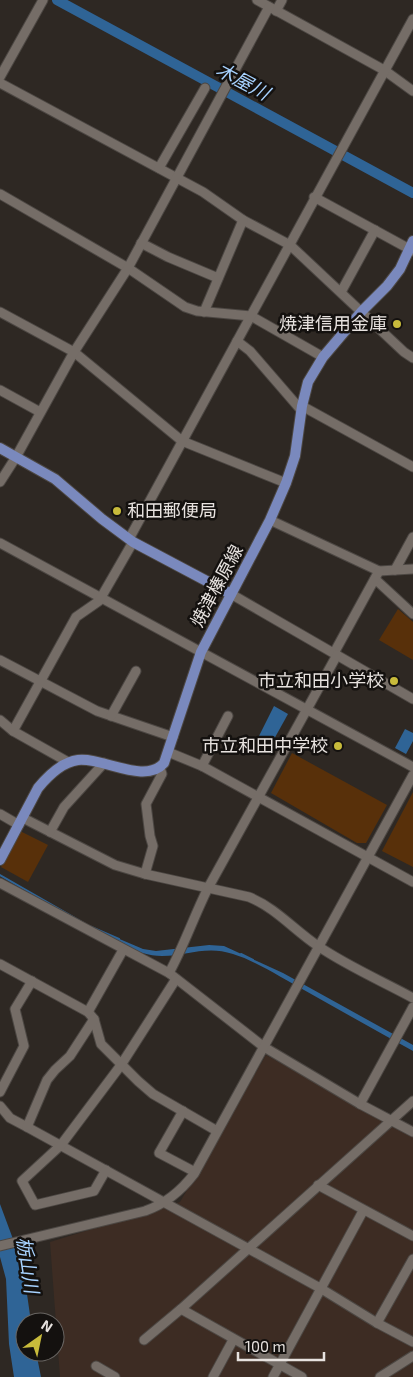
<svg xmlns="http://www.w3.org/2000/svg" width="413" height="1377" viewBox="0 0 413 1377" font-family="'Exo 2','Noto Sans JP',sans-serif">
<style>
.industrial{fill:#3d2c23}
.green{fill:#58300a}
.water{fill:#2f6496}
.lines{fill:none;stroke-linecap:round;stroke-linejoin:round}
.stream{stroke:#2f6496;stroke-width:2}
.river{stroke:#2f6496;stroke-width:10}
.minor-casing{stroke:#4c4743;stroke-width:11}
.major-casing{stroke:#4c4743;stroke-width:12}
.minor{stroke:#756d67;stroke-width:9}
.major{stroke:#7a89bd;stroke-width:10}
.poi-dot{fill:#c8bb3b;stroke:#14110f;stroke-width:2}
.labels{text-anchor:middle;stroke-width:5;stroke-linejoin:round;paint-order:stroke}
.poi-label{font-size:18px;fill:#e7e2df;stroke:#14110f;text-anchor:end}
.street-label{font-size:18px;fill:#e7e2df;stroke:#14110f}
.water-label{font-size:19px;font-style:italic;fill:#a7d2ff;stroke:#14110f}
</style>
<rect width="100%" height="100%" fill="#2e2823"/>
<polygon class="industrial" points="266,1055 413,1137 413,1377 60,1377 50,1242 180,1202"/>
<g class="green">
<polygon points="398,609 413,622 413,660 379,640"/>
<polygon points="292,753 387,805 366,843 357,843 271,793"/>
<polygon points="413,792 413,867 382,851"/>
<polygon points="20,831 48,845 28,882 1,867"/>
</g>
<g class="water">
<polygon points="274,706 288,714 268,750 255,744"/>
<polygon points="405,729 413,733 413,741 406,754 395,748"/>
<path d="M89,926L143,949L156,951L209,945L224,946L283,973L413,1045V1051C376,1031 340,1010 304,990C282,978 256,961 233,954C206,945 187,956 162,956C136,956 111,938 89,926Z"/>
<polygon points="0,1204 23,1266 31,1322 25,1322 25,1352 36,1352 41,1377 14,1377 9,1344 6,1279 0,1257"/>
</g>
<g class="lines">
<g class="stream">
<polyline points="0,875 89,926 119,939"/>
<polyline points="241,954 253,960"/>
</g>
<polyline class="river" points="57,0 413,193"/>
<g class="minor-casing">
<g id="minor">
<polyline points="257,0 384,70 413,91"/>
<polyline points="276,11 282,0"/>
<polyline points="0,77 43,0"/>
<polyline points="0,83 203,192 243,220 290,245 404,352 413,358"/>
<polyline points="159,168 205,88"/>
<polyline points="0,194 128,268 185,307 197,311 251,316 323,357"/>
<polyline points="314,197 413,251"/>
<polyline points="141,243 168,257 218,278"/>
<polyline points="341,292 375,230"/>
<polyline points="0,312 74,352 182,441 286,483"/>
<polyline points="204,312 243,220"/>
<polyline points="237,341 250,351 301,410"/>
<polyline points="0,390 40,412"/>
<polyline points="302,406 413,467"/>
<polyline points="0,482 16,457 74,352 128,268 269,7"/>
<polyline points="270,520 379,571 413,569"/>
<polyline points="129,539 413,19"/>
<polyline points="0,543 413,767"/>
<polyline points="395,570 413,537"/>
<polyline points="375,579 413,614"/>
<polyline points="231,594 413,699"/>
<polyline points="334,653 379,571"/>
<polyline points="0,660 97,711 173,737"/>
<polyline points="111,716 136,671"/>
<polyline points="0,720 13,731 68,762"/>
<polyline points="13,731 76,617 99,601 133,542"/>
<polyline points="168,752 202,766 413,882"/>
<polyline points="202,766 228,716"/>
<polyline points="0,814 19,825"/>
<path d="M23,818L115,865L145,874L249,897C276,908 294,930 318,946C347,966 382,981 413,998"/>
<polyline points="50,832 64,807 104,763"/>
<polyline points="145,874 153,846 150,836 146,804 162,774 160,768"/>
<polyline points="0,883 169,973 264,1047 360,1104 413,1132"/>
<polyline points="0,964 88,1012 94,1019 101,1044 138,1081 153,1094 217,1131"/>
<path d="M169,973C184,946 194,916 208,888L337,655"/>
<polyline points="88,1012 123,950"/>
<polyline points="0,1092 24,1046 15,1009 32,981"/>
<polyline points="360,1104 413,1007"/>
<polyline points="0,1106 10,1118 27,1127 320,1288 377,1323 413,1342"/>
<polyline points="183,1111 159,1153 195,1172"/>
<polyline points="27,1127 47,1080 55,1070 70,1056 94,1019"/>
<polyline points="106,1170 94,1191 35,1205 22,1181 61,1145 121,1065 176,979"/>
<polyline points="318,1185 413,1236"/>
<path d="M0,1246L145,1211C165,1204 181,1191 194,1174L413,775"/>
<polyline points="181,1309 302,1377"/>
<polyline points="377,1323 413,1259"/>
<polyline points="144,1340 181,1309 413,1101"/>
<polyline points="96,1366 115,1377"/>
<polyline points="213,1377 233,1340"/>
<polyline points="273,1377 363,1211"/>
<polyline points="380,1377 413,1356"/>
</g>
</g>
<g class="major-casing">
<g id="major">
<polyline points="0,448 55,479 102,519 133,542 231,594"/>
<path d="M0,860L38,788C47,777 62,762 78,760C103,757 145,785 164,763L201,652L270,520L286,483L295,456L302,406L308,382L323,357L362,311L387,286L400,269L413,241"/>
</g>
</g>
<use href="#minor" class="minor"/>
<use href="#major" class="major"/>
</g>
<g class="poi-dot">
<circle cx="397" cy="324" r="5"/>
<circle cx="117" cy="511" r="5"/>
<circle cx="394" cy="681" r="5"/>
<circle cx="338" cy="746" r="5"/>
</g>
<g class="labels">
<g class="poi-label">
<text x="387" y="330">焼津信用金庫</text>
<text x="127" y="517" text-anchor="start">和田郵便局</text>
<text x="384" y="687">市立和田小学校</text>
<text x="328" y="752">市立和田中学校</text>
</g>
<g class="street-label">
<text transform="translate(217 586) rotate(-62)" y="6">焼津榛原線</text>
</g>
<g class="water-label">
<text transform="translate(243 81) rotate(28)" y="7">木屋川</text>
<text transform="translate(28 1265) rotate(81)" y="7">栃山川</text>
</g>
</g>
<g transform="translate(40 1337) rotate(33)"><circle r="24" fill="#14110f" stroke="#686562"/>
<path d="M0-4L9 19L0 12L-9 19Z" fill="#c8bb3b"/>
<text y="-8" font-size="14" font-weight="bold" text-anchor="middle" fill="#e7e2df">N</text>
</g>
<path d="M238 1352v8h86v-8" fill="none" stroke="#e7e2df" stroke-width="2.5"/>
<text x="245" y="1352" font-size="15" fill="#e7e2df" stroke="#14110f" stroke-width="4" paint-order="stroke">100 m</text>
</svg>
